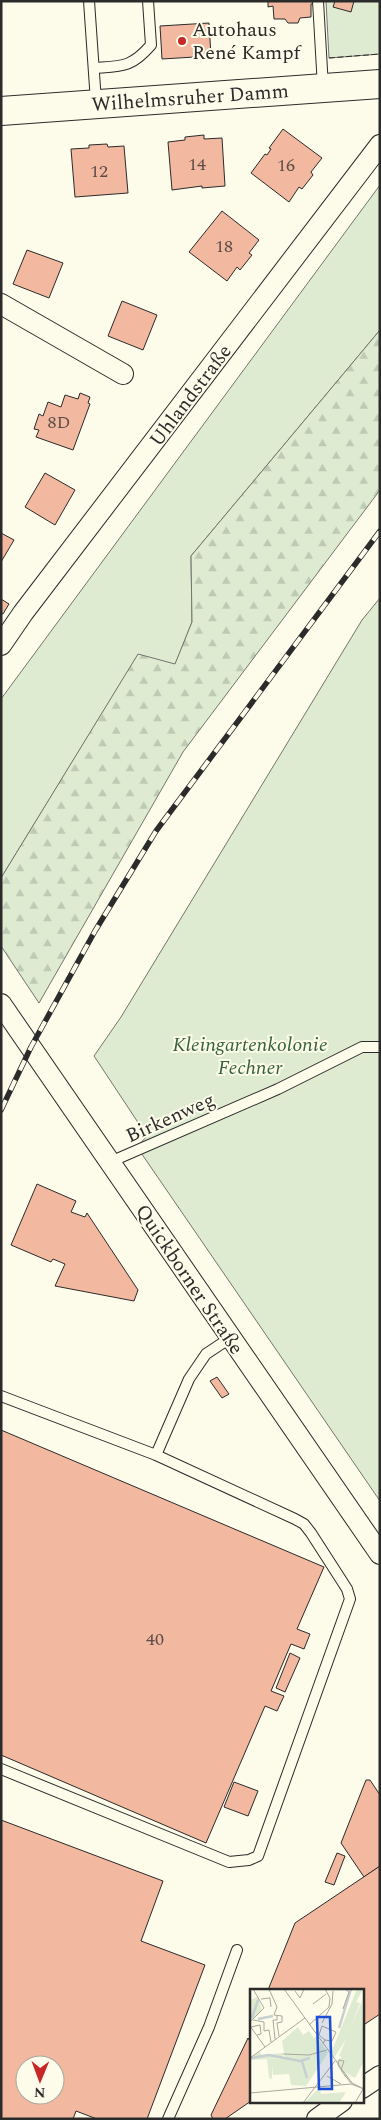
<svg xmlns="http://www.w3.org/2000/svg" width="381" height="2120" viewBox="0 0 381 2120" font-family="Spectral,serif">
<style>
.green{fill:#deebd1;stroke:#74746e}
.forest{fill:url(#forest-firs);stroke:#74746e}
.building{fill:#f2b8a0;stroke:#2b2b2b;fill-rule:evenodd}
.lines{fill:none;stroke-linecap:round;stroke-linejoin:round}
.lane-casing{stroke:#2b2b2b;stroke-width:12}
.street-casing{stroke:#2b2b2b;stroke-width:22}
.secondary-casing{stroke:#2b2b2b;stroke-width:30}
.lane{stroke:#fdfbea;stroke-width:10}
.street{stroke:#fdfbea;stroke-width:20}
.secondary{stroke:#fdfbea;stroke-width:28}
.rail-casing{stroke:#2b2b2b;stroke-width:5.5}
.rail{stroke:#fdfbea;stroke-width:4;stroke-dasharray:11;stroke-linecap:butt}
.fence{stroke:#2b2b2b;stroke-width:1;stroke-dasharray:6 2.5;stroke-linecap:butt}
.poi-dot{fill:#c62828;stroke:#fdfbea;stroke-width:2}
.labels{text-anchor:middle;stroke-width:4;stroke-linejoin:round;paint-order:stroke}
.number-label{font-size:18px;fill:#5d4e48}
.poi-label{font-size:20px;fill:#2b2b2b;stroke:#fdfbea;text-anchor:start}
.street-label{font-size:20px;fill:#2b2b2b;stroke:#fdfbea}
.park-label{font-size:20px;font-style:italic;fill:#34623c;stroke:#fdfbea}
.inset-river{fill:none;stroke:#c7d0d0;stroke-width:2.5}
.inset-road{fill:none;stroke:#a9a89e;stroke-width:1}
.view{fill:#1d4ed8;fill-opacity:0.15;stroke:#1d4ed8;stroke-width:2.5}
.inset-edge{fill:none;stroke:#2b2b2b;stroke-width:2.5}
</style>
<defs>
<pattern id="forest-firs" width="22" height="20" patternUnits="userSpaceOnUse" patternTransform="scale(1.25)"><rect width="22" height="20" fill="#deebd1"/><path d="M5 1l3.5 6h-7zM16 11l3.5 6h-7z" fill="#bfcab4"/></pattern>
</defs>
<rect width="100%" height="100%" fill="#fdfbea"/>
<g class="green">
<polygon points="326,1 380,1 380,54 329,58"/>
<polygon points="380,185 380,330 191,556 192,622 175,665 138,655 1,878 1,699"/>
<polygon points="380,598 380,1501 137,1147 147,1136 94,1056 121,1017 362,620"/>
</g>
<polygon class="forest" points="380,330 380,490 183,752 39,1003 1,946 1,878 138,654 175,664 192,622 191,556"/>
<g class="building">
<polygon points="268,1 316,1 316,3 311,4 311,17 300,18 298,23 288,23 285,19 274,19 273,6 268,7"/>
<polygon points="335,1 354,1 351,12 333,7"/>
<polygon points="209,23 211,56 162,59 160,26"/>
<polygon points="283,129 322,158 311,172 313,175 302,189 299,187 289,202 251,173 265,154 267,155 271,149 269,148"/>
<polygon points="204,135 204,139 222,138 225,186 202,188 202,186 172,190 168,142 185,140 185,137"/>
<polygon points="107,144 108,147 124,146 128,193 75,197 71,149 89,148 89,145"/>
<polygon points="222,211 259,240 249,253 252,255 240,270 237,267 227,281 189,252"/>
<polygon points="27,250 63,263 49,298 13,284"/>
<polygon points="122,301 157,315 143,350 108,336"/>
<polygon points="80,393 90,397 88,403 90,404 73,450 36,437 39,430 34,429 39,414 43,416 48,402 61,407 65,395 78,399"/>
<polygon points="45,473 75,490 55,525 25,507"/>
<polygon points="1,533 14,540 1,562"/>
<polygon points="1,599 9,604 3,614 1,613"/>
<polygon points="37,1184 76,1201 71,1212 85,1217 87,1213 138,1290 134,1301 55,1286 65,1264 53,1259 51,1262 11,1245"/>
<polygon points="217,1377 229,1394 222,1398 210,1381"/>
<polygon points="1,1430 324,1567 297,1629 310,1634 304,1649 291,1644 271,1691 284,1696 277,1711 265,1706 206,1843 1,1755"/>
<polygon points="290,1653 300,1658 285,1692 276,1688"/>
<polygon points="366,1780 370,1780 380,1795 380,1866 364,1877 341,1843"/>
<polygon points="234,1782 258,1791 248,1816 224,1807"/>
<path d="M1,1820L163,1881L141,1941L205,1965L147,2119H97L76,2111L73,2119H1ZM25,2065H55V2095H25Z"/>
<polygon points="337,1853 345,1856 334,1885 325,1882"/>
<polygon points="380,1866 380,2014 362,2026 362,1990 268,1990 295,1923"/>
<polygon points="248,2038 251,2043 251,2101 225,2119 213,2119 211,2115"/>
</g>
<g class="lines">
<g class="lane-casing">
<g id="lane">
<polyline points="89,1 96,102"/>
<polyline points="318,1 323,87"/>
<path d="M94,68C122,66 131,68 151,45L148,1"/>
<polyline points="110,1162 278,1089 362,1047 380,1047"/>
<polyline points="1,1396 156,1455 295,1519 304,1524 311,1533 347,1589 350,1599 258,1856 249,1860 229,1862 1,1769"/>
<polyline points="156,1455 189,1379 206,1354 230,1338"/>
<polyline points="168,2119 209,2027 237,1950"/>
</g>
</g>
<g class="street-casing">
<g id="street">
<polyline points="1,304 123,374"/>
<polyline points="1,645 23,613 380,145"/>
<polyline points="1,1004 380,1554"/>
<polyline points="362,2088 380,2076"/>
<polyline points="317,2119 342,2101"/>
</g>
</g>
<g class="secondary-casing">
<polyline id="secondary" points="1,111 380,84"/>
</g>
<use href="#lane" class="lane"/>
<use href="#street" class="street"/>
<use href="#secondary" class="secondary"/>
<g class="rail-casing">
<polyline id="rail" points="1,1110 31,1047 95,931 156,831 380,531"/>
</g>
<use href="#rail" class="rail"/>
<polyline class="fence" points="329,58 380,54"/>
</g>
<circle class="poi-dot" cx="182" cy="41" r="5"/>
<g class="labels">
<g class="number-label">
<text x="197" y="170">14</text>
<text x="286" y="171">16</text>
<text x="99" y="177">12</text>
<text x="224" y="252">18</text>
<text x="59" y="428">8D</text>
<text x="155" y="1645">40</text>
</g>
<g class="poi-label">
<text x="192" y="36">Autohaus<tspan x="192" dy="23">René Kampf</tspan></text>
</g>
<g class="street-label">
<text transform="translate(190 97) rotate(-4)" y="7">Wilhelmsruher Damm</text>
<text transform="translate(190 395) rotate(-53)" y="7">Uhlandstraße</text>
<text transform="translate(170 1117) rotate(-24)" y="7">Birkenweg</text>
<text transform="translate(190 1279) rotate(56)" y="7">Quickborner Straße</text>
</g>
<g class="park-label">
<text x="250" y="1051">Kleingartenkolonie<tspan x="250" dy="23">Fechner</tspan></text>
</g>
</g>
<g transform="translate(250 1989)">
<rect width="114" height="114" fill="#fdfbea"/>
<path d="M112,12L114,72L105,89L96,84L86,72L92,68L89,67ZM48,38L53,46L59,42L64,49L66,47L78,64L56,97L41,96L39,85L23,86L22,76V90L19,89L17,70L35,69L32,52ZM70,98L71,105L96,103L89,114H54Z" fill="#deebd1"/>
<path d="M107,0H113L106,13L110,14L98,47L84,69L81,64Z" fill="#deebd1"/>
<path d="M8,8L12,22L0,32V11ZM9,62L12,66L33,64V69L0,71Z" fill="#deebd1"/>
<path class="inset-river" d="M2,29L8,11M8,30L23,27M89,39L101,0M1,69L19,66L50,72L60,69M52,72L57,89"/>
<path class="inset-road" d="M19,0L27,18L24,26L32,27V33L27,34L29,47M34,0L102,94M45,2L50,9L54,0M11,10L20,9L21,18M63,15L76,5M93,20L99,3L95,0M3,31L14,33V42L19,41L21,53M0,33L14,19L3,0M72,34L82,15L83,2M59,36L79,18L80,9L75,0M0,37L15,58M1,38L10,36L11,45L7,46M25,50L23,31H27V27M73,55L75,51L82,52L86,43L72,37L69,46L75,51M33,65L59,66L77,61M0,69L55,29M77,87L91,95M96,88L88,76L89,71L94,72L91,81L100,93L114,100M0,104L101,95L114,100M53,114L85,72M105,114L113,100"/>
<path class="view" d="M67,28H80L82,100H69Z"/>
<rect width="114" height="114" class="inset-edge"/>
</g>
<rect width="381" height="2120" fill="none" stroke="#2b2b2b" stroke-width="5"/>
<g transform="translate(40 2080) rotate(181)"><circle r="24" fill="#fdfbea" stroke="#a9a89e"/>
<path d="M0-4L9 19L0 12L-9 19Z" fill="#c62828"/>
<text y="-8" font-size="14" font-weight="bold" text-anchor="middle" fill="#2b2b2b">N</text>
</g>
</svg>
